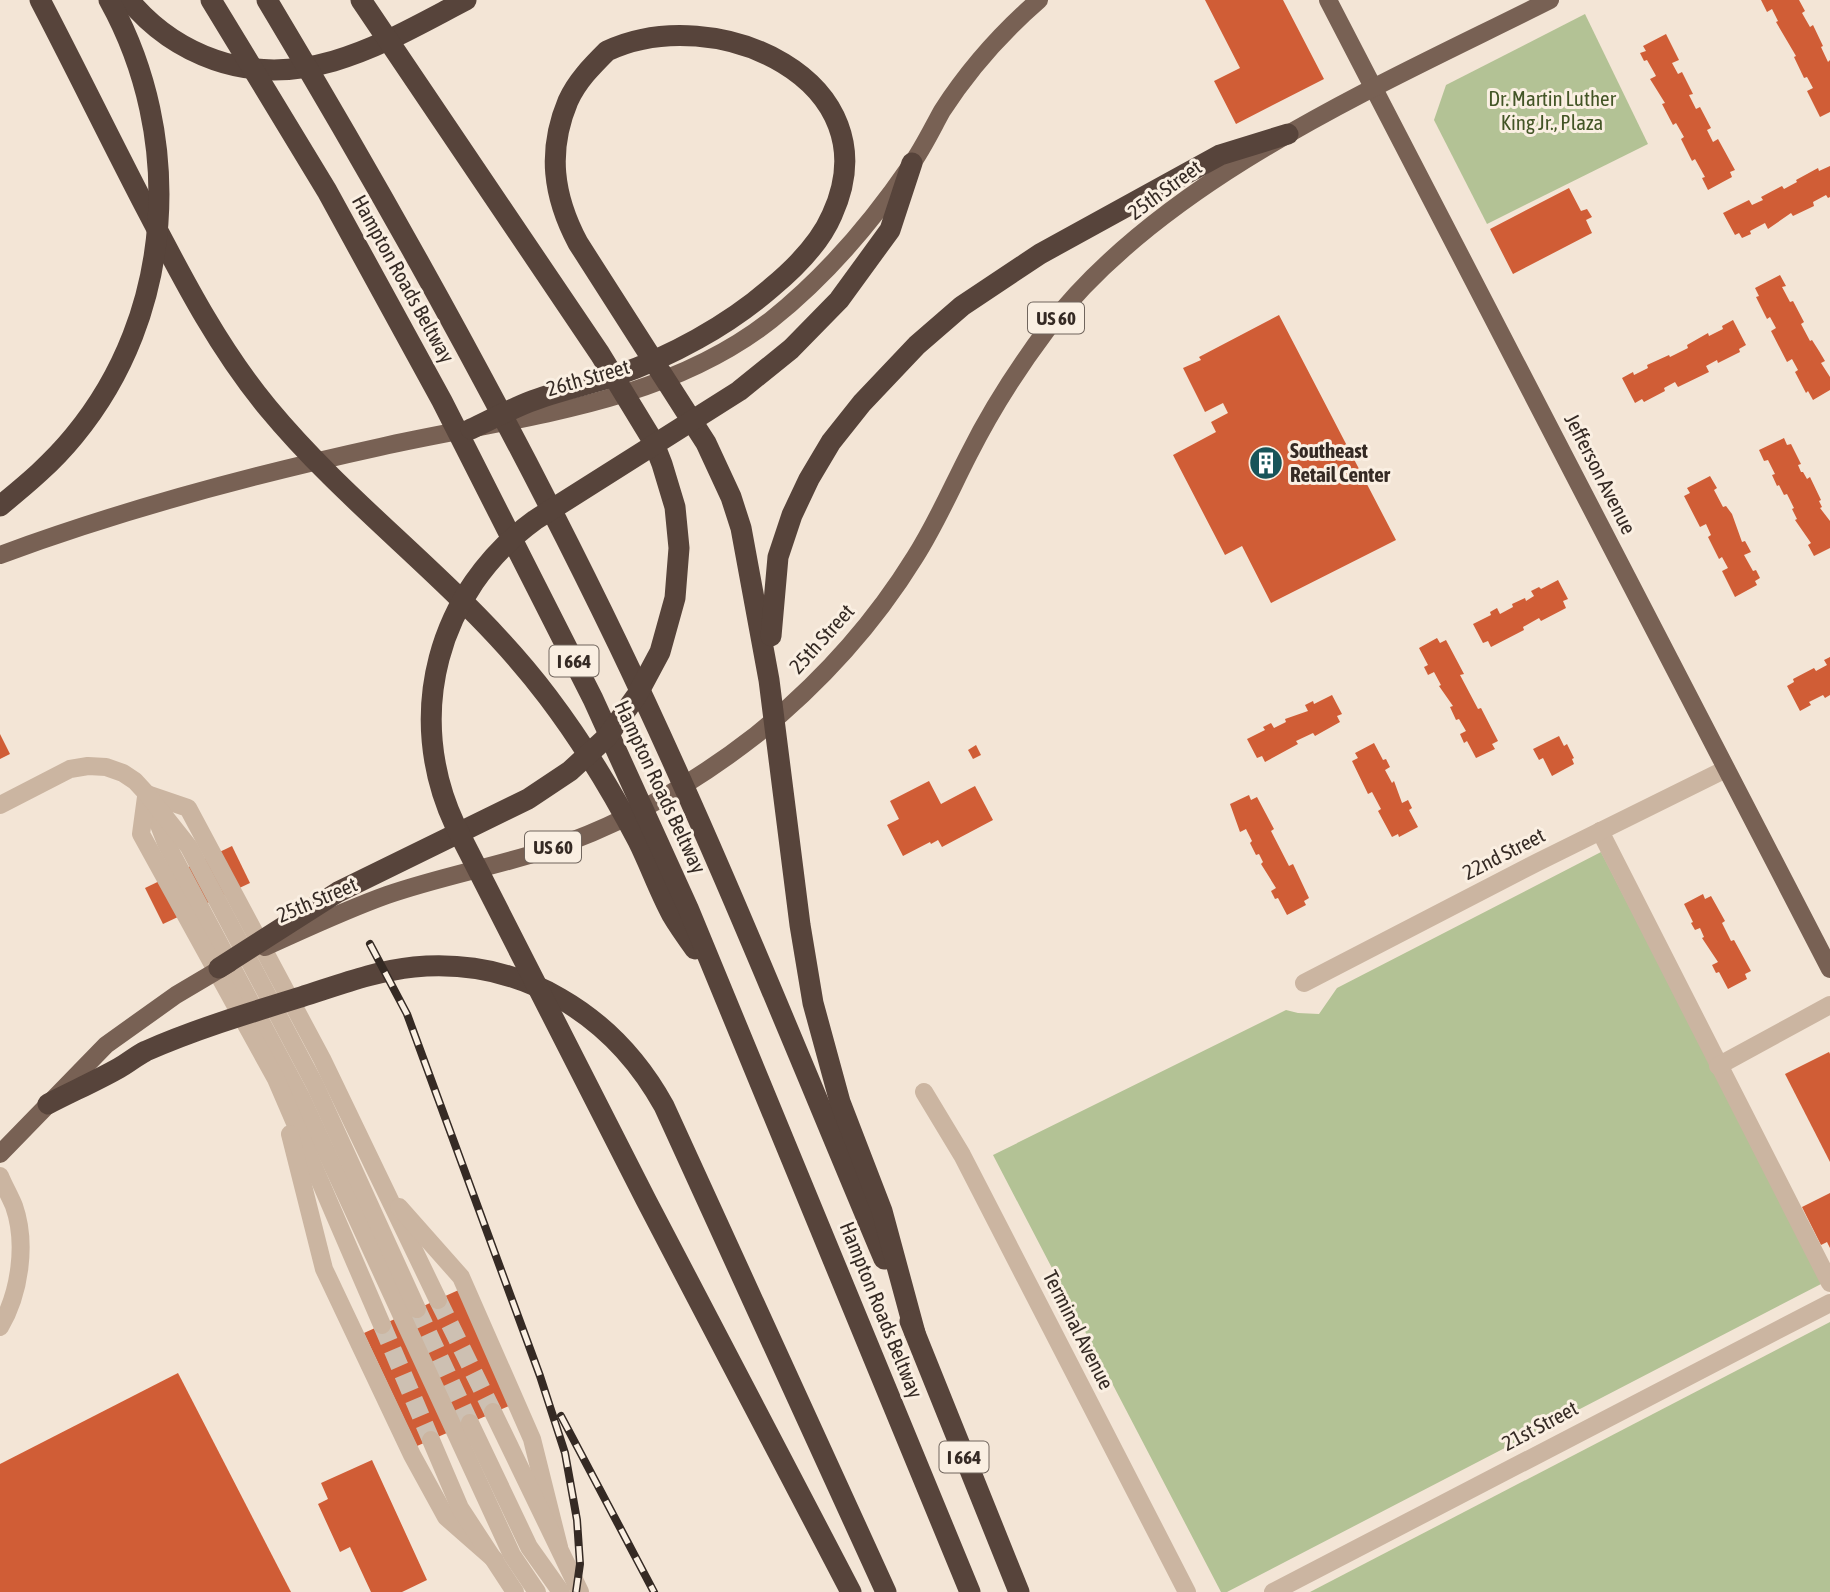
<svg xmlns="http://www.w3.org/2000/svg" width="1830" height="1592" viewBox="0 0 1830 1592" font-family="'Asap Condensed',sans-serif">
<style>
.green{fill:#b3c295}
.building{fill:#d05d36}
.lines{fill:none;stroke-linecap:round;stroke-linejoin:round}
.minor-tunnel{stroke:#cdc0b2;stroke-width:18;stroke-dasharray:18 9;stroke-linecap:butt}
.minor{stroke:#cbb5a1;stroke-width:18}
.major{stroke:#786154;stroke-width:18}
.highway{stroke:#57443b;stroke-width:21}
.rail-casing{stroke:#352a24;stroke-width:8}
.rail{stroke:#faefe2;stroke-width:5;stroke-dasharray:16;stroke-linecap:butt}
.labels{text-anchor:middle;stroke-width:6;stroke-linejoin:round;paint-order:stroke}
.shield{fill:#faefe2;stroke:#70655d;stroke-width:2}
.shield-label{font-size:19px;font-weight:bold;fill:#352a24}
.park-label{font-size:21px;fill:#435526;stroke:#faefe2}
.street-label{font-size:21px;fill:#352a24;stroke:#faefe2}
.poi-label{font-size:21px;font-weight:bold;fill:#352a24;stroke:#faefe2;text-anchor:start}
</style>
<rect width="100%" height="100%" fill="#f3e5d6"/>
<g class="green">
<polygon points="1585,14 1648,144 1487,224 1434,120 1446,85"/>
<polygon points="1601,852 1823,1283 1227,1592 1221,1592 993,1155 1286,1010 1298,1013 1319,1014 1337,988"/>
<polygon points="1830,1322 1830,1592 1310,1592"/>
</g>
<g class="building">
<polygon points="1205,0 1283,0 1324,79 1236,124 1214,81 1240,68"/>
<polygon points="1761,0 1799,0 1805,11 1802,13 1810,27 1813,25 1823,46 1821,47 1828,62 1830,60 1830,112 1820,117 1807,91 1813,88 1807,77 1804,78 1794,57 1796,56 1776,22 1778,21 1772,9 1767,12"/>
<polygon points="1666,34 1679,60 1672,63 1678,74 1682,72 1693,94 1689,95 1696,109 1700,107 1711,128 1707,130 1713,142 1718,139 1735,170 1730,172 1732,177 1708,190 1702,178 1705,177 1695,159 1692,161 1681,139 1684,137 1676,123 1673,125 1662,104 1665,103 1650,79 1656,76 1655,74 1647,60 1644,61 1640,53 1646,51 1643,46"/>
<polygon points="1830,166 1830,197 1828,198 1826,195 1813,202 1814,206 1793,216 1791,213 1768,229 1765,223 1750,231 1751,234 1742,238 1739,233 1735,235 1723,213 1749,200 1752,205 1763,200 1761,197 1782,186 1784,189 1797,182 1796,180 1818,168 1819,171"/>
<polygon points="1569,188 1581,211 1587,209 1592,217 1586,220 1592,233 1513,274 1490,229"/>
<polygon points="1780,275 1786,286 1782,287 1790,302 1793,301 1804,322 1801,324 1810,341 1812,340 1819,351 1825,361 1821,363 1830,377 1830,390 1813,400 1808,391 1806,393 1795,372 1798,370 1792,359 1787,362 1771,331 1776,328 1770,317 1767,319 1756,297 1759,296 1755,288"/>
<polygon points="1279,315 1396,540 1271,603 1242,546 1225,555 1173,455 1216,432 1211,422 1228,413 1223,403 1205,412 1183,368 1201,360 1199,357"/>
<polygon points="1733,320 1746,345 1739,349 1740,352 1718,363 1717,360 1706,366 1709,372 1678,387 1675,382 1664,388 1665,391 1644,402 1642,399 1635,403 1622,378 1633,372 1634,375 1648,368 1647,365 1669,355 1670,357 1688,348 1687,345 1708,333 1709,336 1723,329 1722,326"/>
<polygon points="1784,438 1787,445 1791,444 1801,464 1798,465 1801,472 1803,472 1807,479 1810,477 1821,500 1819,501 1822,507 1820,508 1830,521 1830,548 1814,556 1808,545 1811,543 1795,520 1797,519 1792,509 1794,508 1787,494 1784,495 1779,485 1777,486 1772,475 1775,474 1768,460 1764,461 1759,450"/>
<polygon points="1710,476 1717,488 1714,490 1723,507 1726,506 1732,514 1742,542 1745,541 1751,552 1744,555 1753,571 1756,570 1760,578 1755,581 1757,585 1735,597 1722,571 1728,568 1722,557 1719,559 1708,537 1711,535 1706,524 1700,527 1684,496 1690,493 1687,488"/>
<polygon points="1558,580 1568,599 1563,601 1566,608 1541,621 1539,618 1523,627 1524,630 1491,647 1488,641 1483,643 1473,624 1491,615 1490,612 1497,608 1500,614 1513,607 1512,604 1525,598 1526,601 1534,596 1531,591 1539,587 1541,589"/>
<polygon points="1437,638 1440,643 1446,640 1464,674 1460,675 1478,709 1481,708 1498,741 1492,744 1495,749 1476,758 1467,741 1464,743 1460,734 1466,731 1459,719 1456,720 1450,707 1453,706 1439,686 1441,685 1434,672 1428,675 1424,667 1428,665 1419,648"/>
<polygon points="1830,657 1830,695 1825,698 1823,695 1809,702 1811,705 1800,711 1787,686 1794,682 1793,679 1814,668 1816,671 1827,665 1824,660"/>
<polygon points="1332,695 1342,714 1337,716 1340,722 1315,736 1313,733 1296,741 1298,744 1265,762 1262,756 1257,758 1247,739 1265,730 1263,727 1271,723 1274,728 1286,722 1285,719 1308,711 1305,705 1313,701 1314,704"/>
<polygon points="0,734 10,754 0,759"/>
<polygon points="1559,736 1564,746 1567,744 1574,758 1572,759 1574,764 1552,776 1543,758 1539,760 1533,749"/>
<polygon points="1374,743 1383,760 1386,759 1390,767 1385,770 1392,783 1394,781 1402,803 1408,800 1412,808 1409,810 1418,827 1399,837 1398,834 1392,837 1378,811 1381,809 1372,792 1368,794 1352,761 1358,758 1355,753"/>
<polygon points="976,745 981,755 973,759 968,750"/>
<polygon points="929,781 941,804 975,786 993,820 942,847 938,840 931,844 930,842 903,856 887,825 899,819 890,801"/>
<polygon points="1249,795 1251,800 1257,797 1274,829 1271,831 1289,866 1293,864 1309,898 1304,901 1306,905 1287,915 1278,898 1275,899 1271,891 1276,888 1261,864 1263,862 1259,854 1256,855 1250,843 1252,841 1246,829 1240,832 1230,804"/>
<polygon points="232,846 250,883 163,924 145,888"/>
<polygon points="1703,894 1705,899 1711,896 1725,921 1722,923 1731,941 1734,940 1751,971 1745,974 1747,979 1728,989 1719,972 1716,973 1712,965 1718,962 1702,938 1704,937 1700,928 1695,930 1691,923 1693,922 1684,904"/>
<polygon points="1829,1052 1830,1054 1830,1162 1785,1074"/>
<polygon points="1830,1193 1830,1248 1827,1242 1821,1245 1802,1207"/>
<polygon points="463,1288 516,1403 417,1446 364,1333"/>
<polygon points="178,1373 291,1592 0,1592 0,1464"/>
<polygon points="372,1460 427,1580 402,1592 371,1592 350,1547 340,1552 318,1504 328,1499 321,1483"/>
</g>
<g class="lines">
<g class="minor-tunnel">
<polyline points="438,1300 493,1412"/>
<polyline points="417,1309 470,1423"/>
<polyline points="382,1325 431,1440"/>
</g>
<g class="minor">
<polyline points="147,794 166,843 301,1097 512,1555 537,1592"/>
<polyline points="147,794 188,808 322,1059 438,1300"/>
<polyline points="146,797 141,834 276,1079 382,1325"/>
<polyline points="0,805 70,769 88,766 106,767 123,773 135,781 147,794 189,847 315,1085 417,1309"/>
<polyline points="1600,831 1830,1283"/>
<polyline points="1304,983 1538,862 1726,769"/>
<polyline points="1718,1066 1830,1005"/>
<polyline points="924,1092 962,1155 1187,1592"/>
<polyline points="290,1134 324,1269 412,1455 446,1517 495,1560"/>
<path d="M0,1176C4,1186 10,1196 14,1206C27,1243 20,1293 0,1327"/>
<polyline points="399,1207 461,1277 532,1439 559,1547"/>
<polyline points="493,1412 580,1592"/>
<polyline points="470,1423 529,1547 561,1592"/>
<polyline points="431,1440 460,1508 515,1592"/>
<polyline points="1273,1592 1830,1303"/>
</g>
<g class="major">
<polyline points="1328,0 1830,969"/>
<path d="M0,555C124,509 252,475 380,447C512,417 660,407 771,320C825,277 872,222 911,165C923,148 932,129 942,111C969,69 1001,33 1039,0"/>
<path d="M265,947C305,929 345,910 387,895C439,877 493,867 546,850C622,825 693,784 756,735C818,685 873,625 915,557C936,524 951,489 969,454C991,410 1018,368 1048,328C1164,177 1383,84 1550,0"/>
<polyline points="0,1154 106,1045 176,995 230,963"/>
</g>
<g class="highway">
<path d="M40,0C77,71 112,143 149,214C184,281 219,349 268,408C354,512 467,589 548,697C582,742 612,791 638,841C650,865 659,891 672,915C679,927 687,938 695,949"/>
<path d="M129,0C152,28 181,48 215,60C307,92 387,41 466,0"/>
<polyline points="211,0 327,191 442,401 593,699 688,908 970,1592"/>
<path d="M267,0C393,210 512,424 618,644C715,846 797,1053 884,1259"/>
<path d="M471,429C490,420 509,410 529,402C556,391 587,385 615,376C670,357 727,326 771,288C794,269 820,243 832,215C894,80 715,0 607,51C592,66 577,81 568,101C547,151 553,196 578,243L706,443L731,497L741,528L769,680L800,925L813,1003L840,1102L882,1211L915,1333"/>
<path d="M0,506C27,484 52,463 74,436C175,314 185,137 109,0"/>
<polyline points="771,636 778,557 792,515 809,479 831,442 862,403 917,345 962,306 1040,254 1220,155 1288,134"/>
<polyline points="219,968 338,892 528,799 570,771 607,737 637,695 660,652 675,598 679,548 675,507 662,464 653,441 600,354 361,0"/>
<path d="M48,1104C71,1092 96,1081 119,1068C128,1063 136,1056 146,1051C196,1029 249,1013 301,997C339,985 375,971 414,967C521,957 613,1014 664,1106L886,1592"/>
<polyline points="910,1321 1019,1592"/>
<path d="M851,1592L646,1200L455,825C404,716 437,591 535,520L739,391L791,349L839,300L890,230L912,163"/>
</g>
<g class="rail-casing">
<g id="rail">
<polyline points="370,944 407,1014 540,1376 565,1453 577,1520 580,1564 576,1592"/>
<polyline points="561,1416 654,1592"/>
</g>
</g>
<use href="#rail" class="rail"/>
</g>
<defs>
<g id="building-disc" transform="scale(1.75)"><circle r="9.5" fill="#175459" stroke="#faefe2"/><path d="M-4-6H4V6H1V3H-1V6H-4ZM-2.5-4.3h1.7v1.8h-1.7ZM.8-4.3h1.7v1.8H.8ZM-2.5-1h1.7V.8h-1.7ZM.8-1h1.7V.8H.8Z" fill="#fff"/></g>
</defs>
<g fill-rule="evenodd">
<use href="#building-disc" x="1266" y="463"/>
</g>
<g class="labels">
<g class="shield">
<rect x="1028" y="302.5" width="56" height="31" rx="5"/>
<rect x="549.5" y="645.5" width="49" height="31" rx="5"/>
<rect x="525" y="831.5" width="56" height="31" rx="5"/>
<rect x="939.5" y="1441.5" width="49" height="31" rx="5"/>
</g>
<g class="shield-label">
<text x="1056" y="325">US 60</text>
<text x="574" y="668">I 664</text>
<text x="553" y="854">US 60</text>
<text x="964" y="1464">I 664</text>
</g>
<g class="park-label">
<text x="1552" y="106">Dr. Martin Luther<tspan x="1552" dy="24">King Jr., Plaza</tspan></text>
</g>
<g class="street-label">
<text transform="translate(1165 190) rotate(-36)" y="7">25th Street</text>
<text transform="translate(403 279) rotate(61)" y="7">Hampton Roads Beltway</text>
<text transform="translate(588 378) rotate(-16)" y="7">26th Street</text>
<text transform="translate(1600 474) rotate(63)" y="7">Jefferson Avenue</text>
<text transform="translate(822 639) rotate(-48)" y="7">25th Street</text>
<text transform="translate(660 787) rotate(65)" y="7">Hampton Roads Beltway</text>
<text transform="translate(1504 854) rotate(-27)" y="7">22nd Street</text>
<text transform="translate(317 900) rotate(-23)" y="7">25th Street</text>
<text transform="translate(881 1310) rotate(68)" y="7">Hampton Roads Beltway</text>
<text transform="translate(1078 1330) rotate(63)" y="7">Terminal Avenue</text>
<text transform="translate(1540 1426) rotate(-28)" y="7">21st Street</text>
</g>
<g class="poi-label">
<text x="1290" y="458">Southeast<tspan x="1290" dy="24">Retail Center</tspan></text>
</g>
</g>
</svg>
